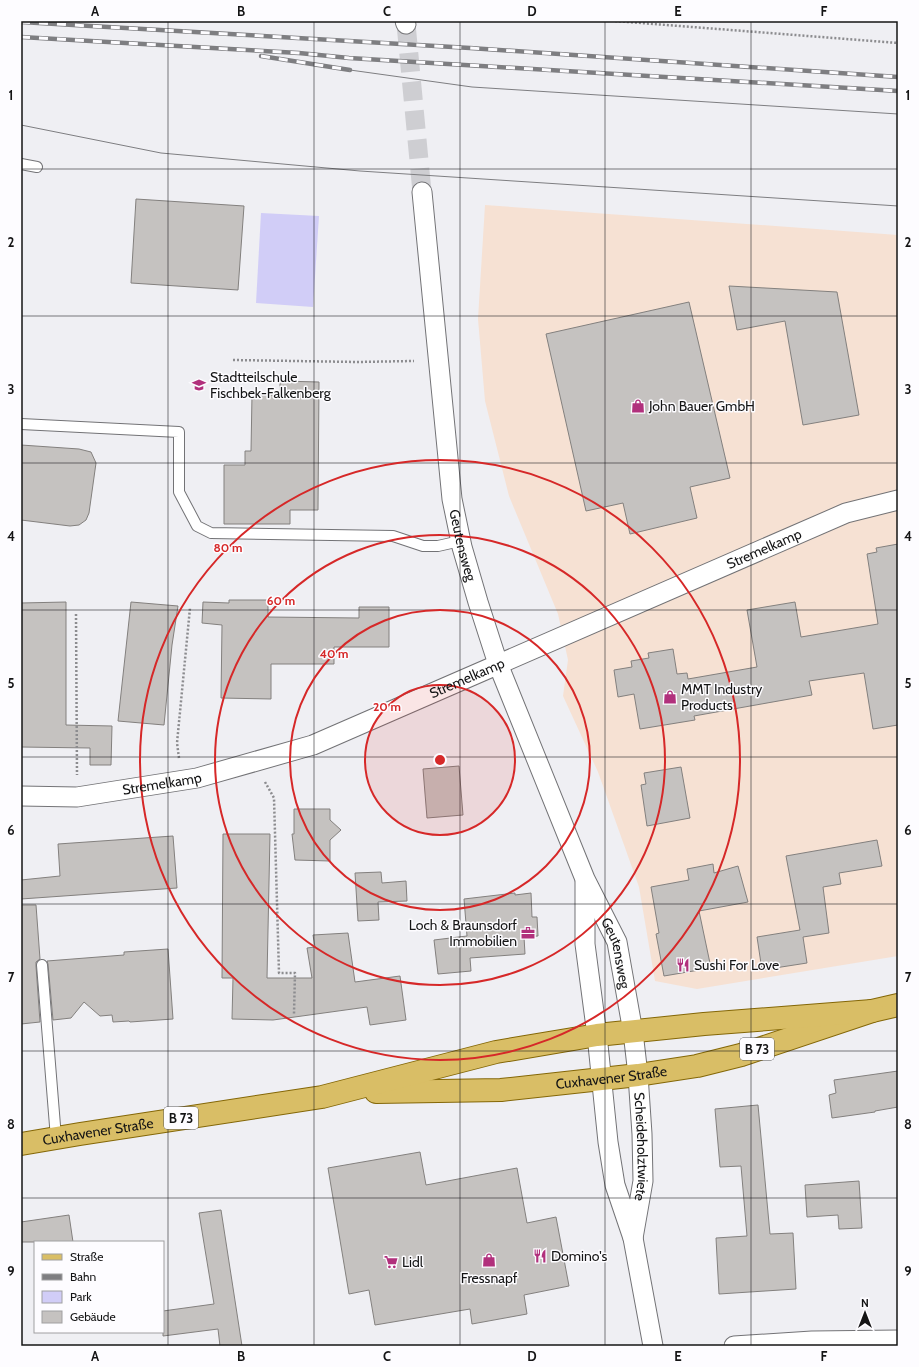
<svg xmlns="http://www.w3.org/2000/svg" width="919" height="1367" viewBox="0 0 919 1367" font-family="Cabin,sans-serif">
<style>
.commercial{fill:#f6e1d3}
.park{fill:#d1cdf7}
.building{fill:#c5c2c0;stroke:#83807e}
.lines{fill:none;stroke-linecap:round;stroke-linejoin:round}
.street-tunnel{stroke:#ceced2;stroke-width:19;stroke-dasharray:19 10;stroke-linecap:butt}
.lane-casing{stroke:#737376;stroke-width:12}
.street-casing{stroke:#737376;stroke-width:21}
.primary-casing{stroke:#846707;stroke-width:24}
.path{stroke:#8c8c8f;stroke-width:2.5;stroke-dasharray:2 2;stroke-linecap:butt}
.lane{stroke:#fff;stroke-width:10}
.street{stroke:#fff;stroke-width:19}
.primary{stroke:#d9be66;stroke-width:22}
.tram{stroke:#7e7e81;stroke-width:1}
.rail-casing{stroke:#7e7e81;stroke-width:4.5}
.rail{stroke:#fdfcff;stroke-width:3;stroke-dasharray:9;stroke-linecap:butt}
.grid{fill:none;stroke:#141415;stroke-width:1;stroke-opacity:0.55}
.ring{fill:none;stroke:#d62828;stroke-width:2}
.labels{text-anchor:middle;stroke-width:3;stroke-linejoin:round;paint-order:stroke}
.shield{fill:#fdfcff;stroke:#5a5a5b;stroke-width:1}
.shield-label{font-size:13px;font-weight:bold;fill:#141415}
.poi-label{font-size:14px;fill:#141415;stroke:#fdfcff;text-anchor:start}
.street-label{font-size:14px;fill:#141415;stroke:#fdfcff}
.centre{fill:#d62828;stroke:#fdfcff;stroke-width:2}
.ring-label{font-size:12px;text-anchor:middle;font-weight:bold;fill:#d62828;stroke:#fdfcff;stroke-width:3;stroke-linejoin:round;paint-order:stroke}
.neatline{fill:none;stroke:#141415;stroke-width:1.5}
.grid-label{font-size:13px;text-anchor:middle;font-weight:bold;fill:#141415}
</style>
<rect width="100%" height="100%" fill="#efeff3"/>
<polygon class="commercial" points="485,205 898,235 898,956 697,989 655,981 639,887 598,772 563,696 568,660 558,614 509,496 485,401 478,319"/>
<polygon class="park" points="261,213 319,216 313,307 256,303"/>
<g class="building">
<polygon points="136,199 244,206 238,290 131,283"/>
<polygon points="729,286 837,292 859,415 803,425 785,321 737,330"/>
<polygon points="689,302 730,478 690,487 697,518 630,534 623,503 586,511 546,334"/>
<polygon points="280,381 319,382 318,510 290,510 290,524 224,524 224,465 245,465 245,451 251,451 252,395 280,395"/>
<polygon points="21,445 79,449 91,452 96,463 89,513 86,520 79,525 70,526 21,520"/>
<polygon points="898,544 898,725 873,729 864,673 809,681 812,695 694,716 695,720 640,729 634,694 618,697 614,670 632,667 631,661 649,658 648,653 673,649 677,674 687,673 688,679 757,667 747,610 795,602 801,637 878,624 867,554 877,552 876,548"/>
<polygon points="229,600 268,600 268,617 359,618 359,607 389,607 389,647 334,647 334,664 271,664 271,699 221,698 222,625 202,623 203,602 229,603"/>
<polygon points="66,602 66,725 112,726 111,765 90,765 90,748 21,747 21,603"/>
<polygon points="131,602 178,606 172,645 164,725 118,721"/>
<polygon points="459,766 463,815 427,818 423,769"/>
<polygon points="681,767 690,818 647,826 641,785 646,784 644,773"/>
<polygon points="294,809 330,809 330,820 341,830 330,840 330,861 295,860 292,834 294,834"/>
<polygon points="223,834 270,834 267,978 312,978 307,948 315,947 313,935 348,933 355,982 400,976 406,1020 370,1025 367,1007 273,1020 232,1019 233,978 222,978"/>
<polygon points="173,836 177,888 21,899 21,880 60,876 58,844"/>
<polygon points="877,840 882,866 839,873 841,884 823,887 829,933 803,937 807,963 762,970 757,937 800,930 786,856"/>
<polygon points="713,864 714,873 738,866 748,902 699,911 711,968 664,976 656,934 659,933 651,887 689,880 687,869"/>
<polygon points="381,872 382,883 406,881 407,901 378,902 379,920 358,921 355,873"/>
<polygon points="515,893 515,895 531,893 532,917 537,917 538,936 524,937 525,954 470,958 471,971 438,974 434,940 467,936 464,899"/>
<polygon points="21,905 36,905 40,959 36,962 36,966 40,1022 21,1024"/>
<polygon points="168,949 173,1019 130,1022 129,1021 113,1022 112,1015 100,1016 84,1002 71,1018 53,1020 48,964 47,961 124,955 124,952"/>
<polygon points="898,1071 898,1107 875,1111 875,1112 832,1118 829,1095 836,1093 834,1080"/>
<polygon points="758,1105 770,1234 793,1233 796,1289 719,1294 716,1238 747,1236 741,1166 720,1167 715,1109"/>
<polygon points="420,1152 426,1185 517,1168 527,1223 556,1217 569,1286 524,1295 527,1314 472,1324 470,1309 375,1325 369,1290 349,1294 328,1168"/>
<polygon points="859,1181 862,1228 839,1229 838,1215 807,1217 805,1185"/>
<polygon points="221,1210 242,1346 220,1346 218,1329 163,1336 163,1311 214,1304 199,1213"/>
<polygon points="69,1215 73,1242 21,1242 21,1222"/>
</g>
<g class="lines">
<polyline class="street-tunnel" points="406,24 422,192"/>
<g class="lane-casing">
<g id="lane">
<polyline points="21,164 37,167"/>
<polyline points="21,424 179,432 179,492 197,526 211,533 393,536 423,546 438,546 460,541"/>
<polyline points="42,965 56,1138"/>
</g>
</g>
<g class="street-casing">
<g id="street">
<polyline points="405,21 406,24"/>
<path id="s1" d="M422,192L452,499L462,547L478,602L498,664L585,879L617,942L633,1032L638,1075L642,1134L643,1181L633,1238"/>
<path id="s2" d="M21,796L77,797L197,778L313,745L846,513L898,500"/>
<polyline points="585,882 585,944 597,1035 608,1142 615,1185 633,1238 653,1346"/>
<polyline points="734,1346 812,1341 898,1340"/>
</g>
</g>
<g class="primary-casing">
<g id="primary">
<path id="s3" d="M376,1092L501,1090L638,1075L697,1066L741,1055L872,1011L898,1005"/>
<path id="s4" d="M21,1144L80,1134L322,1097L496,1052L597,1035L704,1024L872,1011"/>
</g>
</g>
<g class="path">
<polyline points="615,21 898,43"/>
<polyline points="233,360 357,362 414,361"/>
<polyline points="76,614 77,775"/>
<polyline points="179,758 177,743 190,608"/>
<polyline points="265,782 274,798 279,973 295,973 294,1014"/>
</g>
<use href="#lane" class="lane"/>
<use href="#street" class="street"/>
<use href="#primary" class="primary"/>
<g class="tram">
<polyline points="350,70 472,87 898,114"/>
<polyline points="21,125 161,153 360,171 898,206"/>
</g>
<g class="rail-casing">
<g id="rail">
<polyline points="21,22 470,48 898,77"/>
<polyline points="21,37 299,53 349,58 898,91"/>
<polyline points="261,56 350,70"/>
</g>
</g>
<use href="#rail" class="rail"/>
</g>
<path class="grid" d="M168,21V1346M314,21V1346M460,21V1346M605,21V1346M751,21V1346M21,169H898M21,316H898M21,463H898M21,610H898M21,757H898M21,904H898M21,1051H898M21,1198H898"/>
<circle cx="440" cy="760" r="75" fill="#d62828" fill-opacity=".12"/>
<g class="ring">
<circle cx="440" cy="760" r="75"/>
<circle cx="440" cy="760" r="150"/>
<circle cx="440" cy="760" r="225"/>
<circle cx="440" cy="760" r="300"/>
</g>
<defs>
<g id="school-bare" transform="scale(1.08)"><path d="M0-5L7-2L0 1L-7-2ZM-4 1L0 2.5L4 1V4Q0 6-4 4Z" fill="#b1307c" stroke="#fdfcff" stroke-width="2.5" paint-order="stroke"/></g>
<g id="shop-bare" transform="scale(1.08)"><path d="M-5-2.5h2.3a2.7 3.5 0 0 1 5.4 0H5L5.5 6h-11ZM-1.5-2.5h3a1.5 2.3 0 0 0-3 0Z" fill="#b1307c" stroke="#fdfcff" stroke-width="2.5" paint-order="stroke"/></g>
<g id="office-bare" transform="scale(1.08)"><path d="M-6-3h4V-5.5h4V-3h4V5H-6ZM-1-4.5V-3h2v-1.5ZM-6 0V1H6V0Z" fill="#b1307c" stroke="#fdfcff" stroke-width="2.5" paint-order="stroke"/></g>
<g id="restaurant-bare" transform="scale(1.08)"><path d="M-5-6h1v4h1v-4h1v4h1v-4h1v5L-1.5 .5V6h-2V.5L-5-1ZM5-6V6H3V1.5H1.5Q1.5-4 5-6Z" fill="#b1307c" stroke="#fdfcff" stroke-width="2.5" paint-order="stroke"/></g>
<g id="supermarket-bare" transform="scale(1.08)"><path d="M-6-5.5h2.5l.6 2H6L4.5 2H-2.5L-4.4-4H-6ZM-1.5 3.2a1.3 1.3 0 1 0 .1 0ZM3 3.2a1.3 1.3 0 1 0 .1 0Z" fill="#b1307c" stroke="#fdfcff" stroke-width="2.5" paint-order="stroke"/></g>
</defs>
<g fill-rule="evenodd">
<use href="#school-bare" x="199" y="385"/>
<use href="#shop-bare" x="638" y="406"/>
<use href="#shop-bare" x="670" y="697"/>
<use href="#office-bare" x="528" y="933"/>
<use href="#restaurant-bare" x="683" y="965"/>
<use href="#restaurant-bare" x="540" y="1256"/>
<use href="#shop-bare" x="489" y="1260"/>
<use href="#supermarket-bare" x="391" y="1262"/>
</g>
<g class="labels">
<g class="shield">
<rect x="740" y="1038" width="34" height="22" rx="3"/>
<rect x="164" y="1107" width="34" height="22" rx="3"/>
</g>
<g class="shield-label">
<text x="757" y="1054">B 73</text>
<text x="181" y="1123">B 73</text>
</g>
<g class="poi-label">
<text x="210" y="382">Stadtteilschule<tspan x="210" dy="16">Fischbek-Falkenberg</tspan></text>
<text x="649" y="411">John Bauer GmbH</text>
<text x="681" y="694">MMT Industry<tspan x="681" dy="16">Products</tspan></text>
<text x="517" y="930" text-anchor="end">Loch &amp; Braunsdorf<tspan x="517" dy="16">Immobilien</tspan></text>
<text x="694" y="970">Sushi For Love</text>
<text x="551" y="1261">Domino's</text>
<text x="402" y="1267">Lidl</text>
<text x="489" y="1283" text-anchor="middle">Fressnapf</text>
</g>
<g class="street-label">
<text dy="5" stroke="none"><textPath href="#s1" startOffset="356">Geutensweg</textPath></text>
<text dy="5" stroke="none"><textPath href="#s2" startOffset="790">Stremelkamp</textPath></text>
<text dy="5" stroke="none"><textPath href="#s2" startOffset="466">Stremelkamp</textPath></text>
<text dy="5" stroke="none"><textPath href="#s2" startOffset="142">Stremelkamp</textPath></text>
<text dy="5" stroke="none"><textPath href="#s1" startOffset="793">Geutensweg</textPath></text>
<text dy="5" stroke="none"><textPath href="#s3" startOffset="236">Cuxhavener Straße</textPath></text>
<text dy="5" stroke="none"><textPath href="#s4" startOffset="78">Cuxhavener Straße</textPath></text>
<text dy="5" stroke="none"><textPath href="#s1" startOffset="989">Scheideholztwiete</textPath></text>
</g>
</g>
<circle cx="440" cy="760" r="6" class="centre"/>
<g class="ring-label">
<text x="228" y="552">80 m</text>
<text x="281" y="605">60 m</text>
<text x="334" y="658">40 m</text>
<text x="387" y="711">20 m</text>
</g>
<rect width="919" height="1367" fill="none" stroke="#fdfcff" stroke-width="44"/>
<rect x="34" y="1241" width="130" height="92" fill="#fdfcff" stroke="#a09fa1"/>
<rect x="42" y="1254" width="20" height="6" fill="#d9be66" stroke="#a09fa1"/>
<text x="70" y="1261" font-size="12" fill="#141415">Straße</text>
<rect x="42" y="1274" width="20" height="6" fill="#7e7e81" stroke="#a09fa1"/>
<text x="70" y="1281" font-size="12" fill="#141415">Bahn</text>
<rect x="42" y="1291" width="20" height="12" fill="#d1cdf7" stroke="#a09fa1"/>
<text x="70" y="1301" font-size="12" fill="#141415">Park</text>
<rect x="42" y="1311" width="20" height="12" fill="#c5c2c0" stroke="#a09fa1"/>
<text x="70" y="1321" font-size="12" fill="#141415">Gebäude</text>
<g transform="translate(865 1313)" stroke="#fdfcff" stroke-width="3" paint-order="stroke">
<path d="M0-3L7 15L0 10L-7 15Z" fill="#141415"/>
<text y="-6" font-size="11" font-weight="bold" text-anchor="middle" fill="#141415">N</text>
</g>
<rect x="22" y="22" width="875" height="1323" class="neatline"/>
<g class="grid-label">
<text x="95" y="16">A</text>
<text x="241" y="16">B</text>
<text x="387" y="16">C</text>
<text x="532" y="16">D</text>
<text x="678" y="16">E</text>
<text x="824" y="16">F</text>
<text x="11" y="100">1</text>
<text x="908" y="100">1</text>
<text x="11" y="247">2</text>
<text x="908" y="247">2</text>
<text x="11" y="394">3</text>
<text x="908" y="394">3</text>
<text x="11" y="541">4</text>
<text x="908" y="541">4</text>
<text x="11" y="688">5</text>
<text x="908" y="688">5</text>
<text x="11" y="835">6</text>
<text x="908" y="835">6</text>
<text x="11" y="982">7</text>
<text x="908" y="982">7</text>
<text x="11" y="1129">8</text>
<text x="908" y="1129">8</text>
<text x="11" y="1276">9</text>
<text x="908" y="1276">9</text>
<text x="95" y="1361">A</text>
<text x="241" y="1361">B</text>
<text x="387" y="1361">C</text>
<text x="532" y="1361">D</text>
<text x="678" y="1361">E</text>
<text x="824" y="1361">F</text>
</g>
</svg>
